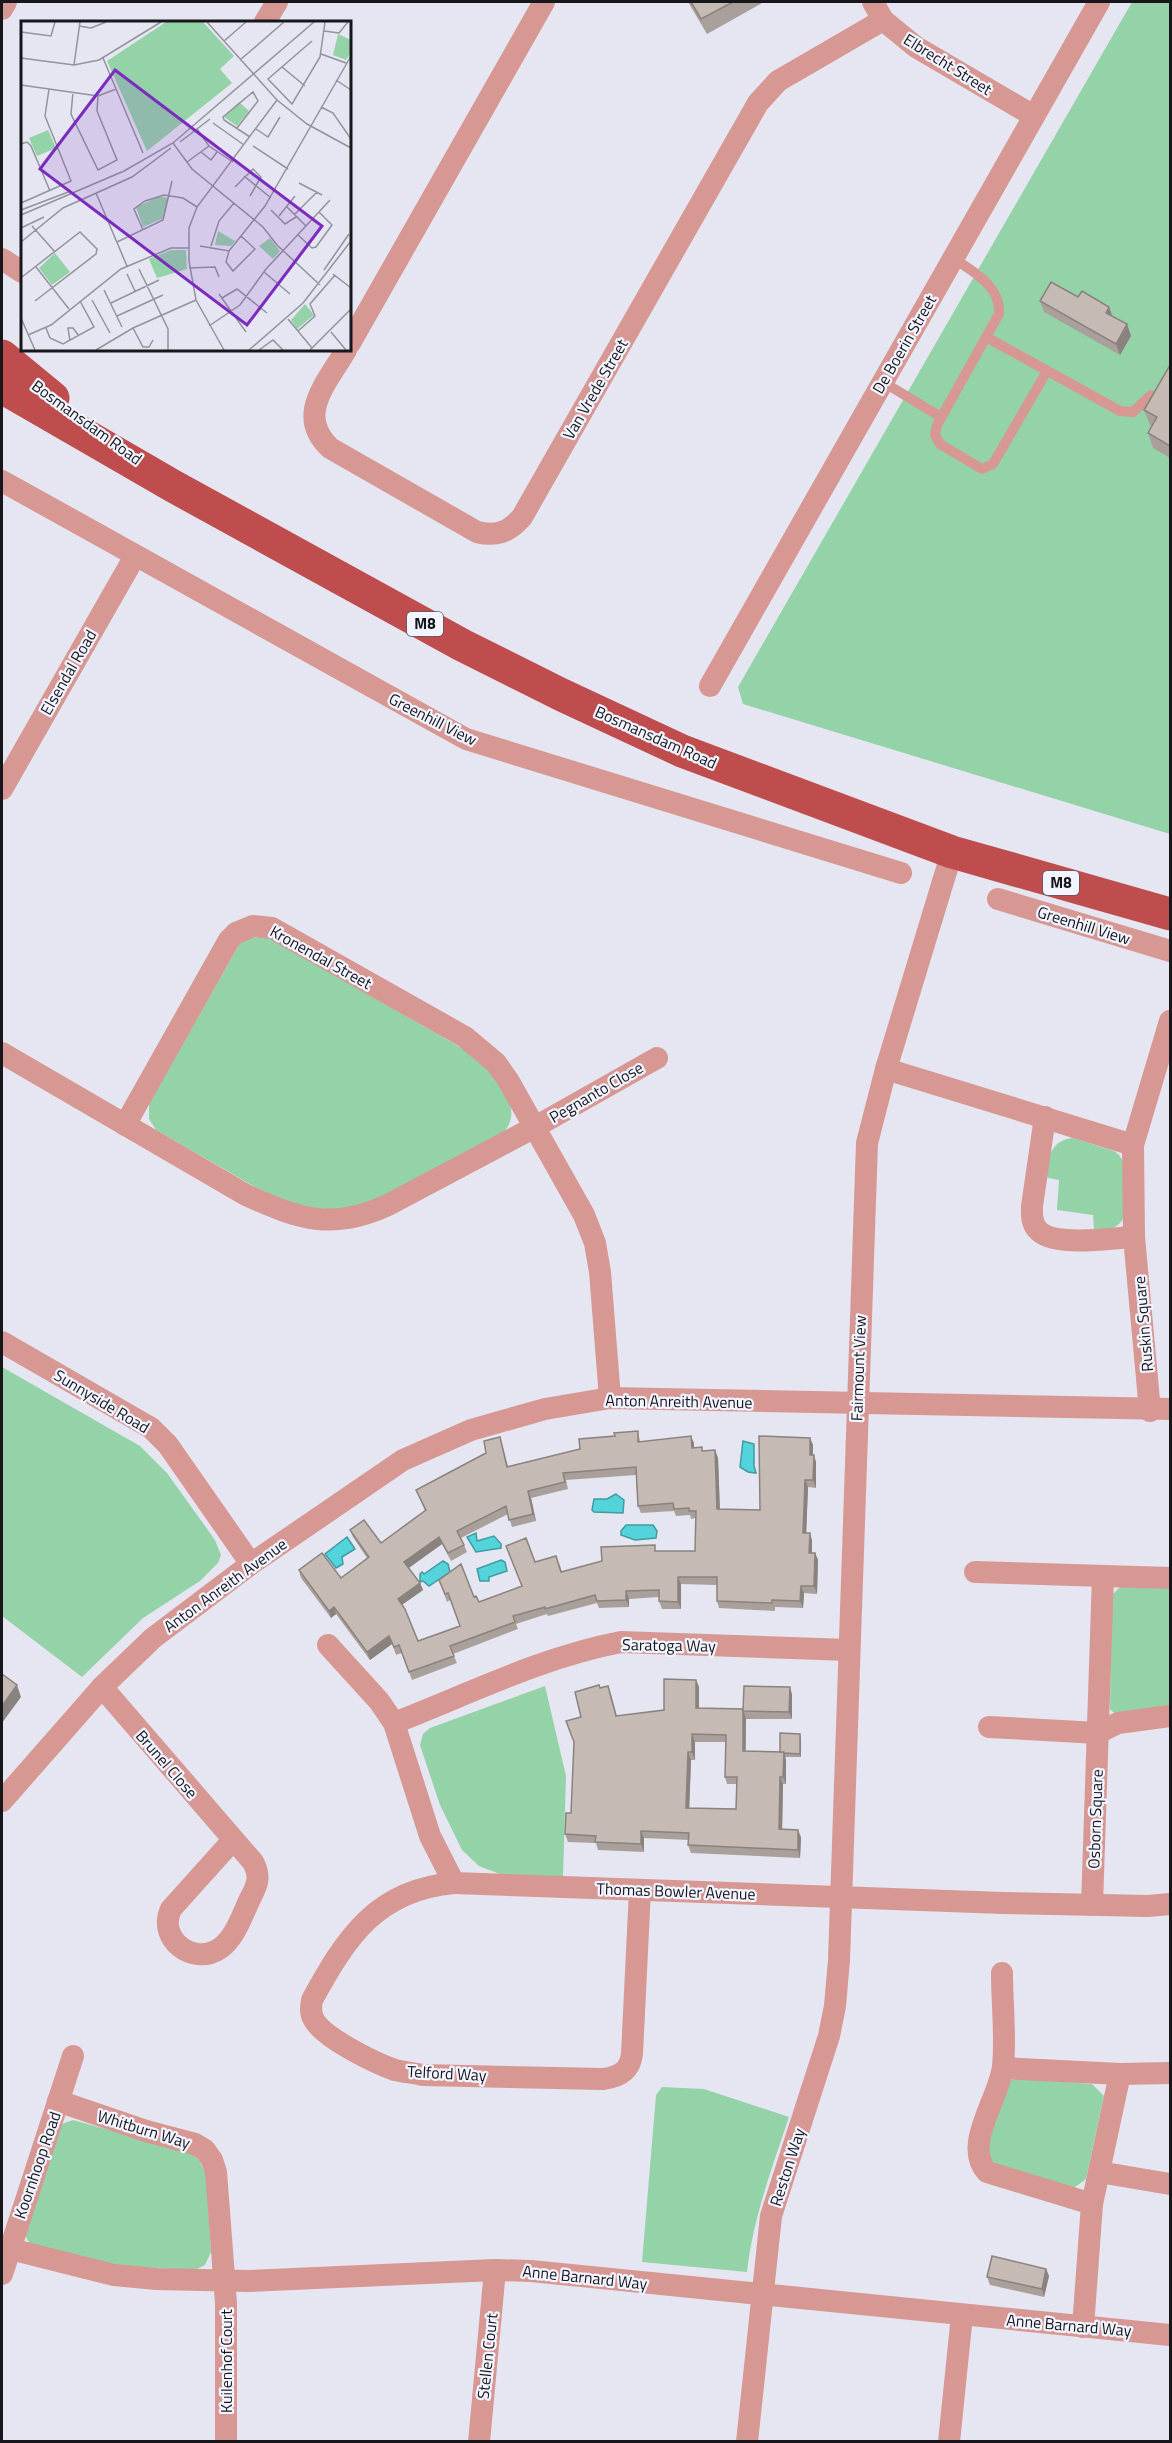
<svg xmlns="http://www.w3.org/2000/svg" width="1172" height="2443" viewBox="0 0 1172 2443" font-family="'Titillium Web',sans-serif">
<style>
.green{fill:#94d3a8}
.water{fill:#52d4da;stroke:#409ba1;stroke-width:1.5}
.lines{fill:none;stroke-linecap:round;stroke-linejoin:round}
.service{stroke:#d79893;stroke-width:10}
.minor{stroke:#d79893;stroke-width:22}
.primary{stroke:#bf4d4d;stroke-width:33}
.wall{fill:#a9a09b;fill-rule:evenodd}
.shaded-wall{fill:#8a827e}
.building{fill:#c5bab4;stroke:#8a827e;stroke-width:1.5;fill-rule:evenodd}
.labels{text-anchor:middle;stroke-width:4.5;stroke-linejoin:round;paint-order:stroke}
.shield{fill:#f2f4ff;stroke:#59595f;stroke-width:1.5}
.shield-label{font-size:15px;font-weight:bold;fill:#17171b}
.street-label{font-size:16px;fill:#17171b;stroke:#f2f4ff}
.inset-road{fill:none;stroke:#93939c;stroke-width:1.5}
.view{fill:#7b2cbf;fill-opacity:0.15;stroke:#7b2cbf;stroke-width:3}
.inset-edge{fill:none;stroke:#17171b;stroke-width:3}
</style>
<rect width="100%" height="100%" fill="#e5e6f2"/>
<g class="green">
<polygon points="1132,2 1170,2 1170,834 743,704 738,687"/>
<path d="M268,937L479,1058C496,1077 526,1108 503,1133L372,1203L337,1210L305,1207L269,1195L156,1130L149,1119V1103L239,945L247,938Z"/>
<path d="M1073,1138L1114,1151L1119,1155L1123,1161L1125,1216C1117,1230 1108,1230 1094,1231L1093,1215L1057,1210L1059,1180L1044,1177C1048,1158 1051,1140 1073,1138Z"/>
<polygon points="2,1367 140,1446 167,1473 215,1540 221,1555 218,1563 200,1581 143,1618 82,1677 2,1616"/>
<polygon points="1121,1586 1170,1587 1170,1707 1114,1713 1110,1709 1112,1595"/>
<polygon points="545,1686 566,1776 563,1877 505,1876 479,1866 462,1850 440,1805 420,1745 423,1734 430,1728"/>
<polygon points="1017,2078 1092,2084 1104,2096 1086,2179 1074,2188 999,2168 990,2159 986,2141 1011,2080"/>
<path d="M662,2087L704,2089L789,2117C772,2168 753,2218 747,2272L642,2262L656,2095Z"/>
<polygon points="73,2120 189,2152 199,2160 206,2174 211,2252 205,2265 195,2270 119,2266 30,2244 25,2235 62,2124"/>
</g>
<g class="water">
<polygon points="743,1441 754,1444 754,1466 756,1473 748,1472 740,1467"/>
<polygon points="616,1494 624,1500 623,1513 594,1512 592,1510 594,1499 607,1499"/>
<polygon points="626,1525 653,1525 657,1531 656,1538 635,1540 621,1535 621,1531"/>
<polygon points="476,1533 477,1541 494,1536 501,1544 501,1548 476,1552 467,1537"/>
<polygon points="347,1537 355,1549 342,1557 343,1564 336,1568 325,1554"/>
<polygon points="501,1560 505,1562 507,1571 489,1577 489,1581 480,1581 477,1569"/>
<polygon points="443,1561 448,1564 450,1572 429,1586 423,1581 420,1582 420,1574 422,1572 424,1574"/>
</g>
<g class="lines">
<g class="service">
<path d="M953,258C974,272 1001,286 999,314L937,425L935,435L940,444L982,469L993,464L1047,371"/>
<polyline points="988,338 1120,411 1133,412 1151,395"/>
<polyline points="883,382 941,417"/>
</g>
<g class="minor">
<polyline points="873,2 883,20 916,47 1034,116"/>
<polyline points="2,9 6,2"/>
<polyline points="265,22 277,2"/>
<polyline points="2,259 22,272"/>
<polyline points="350,343 544,2"/>
<path d="M346,350C327,383 295,415 330,448L477,532C496,537 509,532 522,517L758,103L778,81L883,20"/>
<polyline points="2,481 466,739 901,873"/>
<polyline points="710,686 1099,2"/>
<polyline points="2,789 135,556"/>
<polyline points="998,899 1170,951"/>
<path d="M2,1053L246,1195C299,1219 332,1231 388,1205L535,1127L657,1058"/>
<polyline points="886,1069 1133,1145"/>
<path d="M1045,1117L1032,1206C1032,1214 1031,1222 1037,1229C1052,1248 1111,1238 1134,1237"/>
<polyline points="125,1125 229,940 236,933 253,926 272,928 465,1037 496,1063 508,1080 584,1215 595,1243 600,1272 610,1398"/>
<polyline points="2,1342 151,1428 168,1445 251,1564"/>
<polyline points="1150,1411 1134,1237 1133,1145 1170,1021"/>
<polyline points="975,1572 1170,1578"/>
<polyline points="328,1645 379,1701 394,1723 430,1836 454,1883 1003,1903 1148,1906 1170,1904"/>
<path d="M102,1687L253,1862C262,1878 256,1887 249,1901C242,1916 234,1940 219,1949C193,1966 157,1939 171,1909L233,1840"/>
<path d="M394,1723C469,1694 542,1657 621,1642L849,1650"/>
<polyline points="989,1727 1098,1733 1118,1723 1170,1716"/>
<polyline points="2,1801 102,1687 153,1638 251,1564 403,1460 471,1430 545,1409 610,1398 1170,1409"/>
<path d="M454,1883C377,1890 347,1936 312,2000C311,2006 310,2012 313,2018C321,2037 375,2063 395,2070C404,2072 414,2073 423,2075L603,2079C619,2077 630,2071 632,2054L640,1890"/>
<polyline points="1092,1905 1103,1576"/>
<path d="M1002,1973C1002,2003 1006,2036 1003,2066C1000,2097 962,2145 987,2172L1092,2204"/>
<polyline points="1003,2068 1120,2074 1170,2073"/>
<polyline points="58,2101 146,2131 195,2144 205,2150 212,2160 216,2172 226,2303 226,2442"/>
<polyline points="1099,2172 1170,2184"/>
<polyline points="2,2247 114,2275 156,2279 248,2281 495,2270 531,2271 1170,2335"/>
<polyline points="2,2274 73,2056"/>
<polyline points="1083,2327 1092,2204 1120,2074"/>
<polyline points="479,2442 495,2270"/>
<polyline points="747,2442 771,2216 829,2036 835,2006 839,1960 867,1143 886,1069 952,852"/>
<polyline points="949,2442 962,2315"/>
</g>
<g class="primary">
<polyline points="2,356 53,398"/>
<polyline points="2,387 173,486 462,645 562,695 682,751 952,852 1170,914"/>
</g>
</g>
<g class="wall">
<polygon points="688,2 764,2 707,34"/>
<polygon points="1078,297 1109,307 1112,316 1127,324 1131,336 1120,355 1044,312 1040,301"/>
<polygon points="1170,365 1170,458 1153,448 1148,433 1152,426 1150,425 1144,410"/>
<path d="M638,1431L640,1441L694,1443V1448L703,1451L715,1450L718,1458L720,1509L760,1510L810,1438L813,1445V1455L816,1462V1488L808,1487L806,1533L812,1540V1553H815L818,1560L817,1594L804,1593L803,1608L775,1607V1611L719,1608L717,1601V1585L681,1584V1609H662L659,1601V1597L629,1599V1607L599,1608L597,1603L548,1616L547,1614L516,1624L518,1629L453,1654L457,1663L412,1680L402,1653L396,1655L392,1644L370,1660L336,1614L331,1618L301,1578L299,1570L341,1578L367,1558L353,1537L350,1530L381,1543L425,1511L416,1490L486,1453L500,1437L508,1466L580,1449L615,1436ZM636,1475L638,1506L641,1513L674,1511L676,1516L690,1515L691,1519L696,1518L695,1551H657L562,1572L559,1563L535,1562L522,1586L479,1602L474,1597L439,1580L447,1602L450,1600L460,1626L418,1641L402,1605L423,1590L420,1583L409,1568L442,1544L451,1561L467,1552L461,1538L508,1514L512,1527L536,1521L531,1498L568,1489L566,1480Z"/>
<path d="M696,1680L699,1687V1708L743,1709L792,1694V1719H746V1751L780,1752L801,1738V1757H785L786,1760V1784H783L782,1829L801,1837L800,1858L691,1853L688,1845L689,1840L644,1838V1852L598,1850L596,1843L568,1842L565,1834L571,1813L581,1717L600,1688L611,1694L617,1716L664,1710ZM695,1742H726L725,1777L727,1784H737L736,1809L689,1808L691,1760H695Z"/>
<polygon points="1046,2269 1049,2276 1044,2297 990,2285 987,2277"/>
</g>
<g class="shaded-wall">
<polygon points="1109,307 1113,318 1106,313"/>
<polygon points="1127,324 1131,336 1120,355 1116,344"/>
<polygon points="691,1436 694,1443 694,1455 692,1448"/>
<polygon points="810,1438 813,1445 813,1462 810,1455"/>
<polygon points="715,1450 718,1458 720,1516 717,1509"/>
<polygon points="814,1455 816,1462 816,1488 813,1480"/>
<polygon points="805,1480 808,1487 806,1540 803,1533"/>
<polygon points="528,1491 531,1498 536,1521 533,1514"/>
<polygon points="810,1533 812,1540 812,1560 809,1553"/>
<polygon points="439,1537 442,1544 407,1569 404,1562"/>
<polygon points="815,1553 818,1560 817,1594 814,1586"/>
<polygon points="678,1577 681,1584 681,1609 678,1602"/>
<polygon points="420,1583 423,1590 400,1606 398,1599"/>
<polygon points="801,1586 804,1593 803,1608 800,1601"/>
<polygon points="626,1591 629,1599 629,1607 626,1600"/>
<polygon points="334,1607 336,1614 331,1618 329,1611"/>
<polygon points="389,1636 392,1644 370,1660 367,1652"/>
<polygon points="696,1680 699,1687 699,1715 696,1708"/>
<polygon points="17,1685 21,1697 2,1723 2,1706"/>
<polygon points="790,1687 792,1694 792,1719 789,1712"/>
<polygon points="743,1709 746,1719 745,1759 743,1751"/>
<polygon points="692,1734 695,1742 695,1760 692,1752"/>
<polygon points="800,1734 801,1738 801,1757 800,1754"/>
<polygon points="688,1752 691,1760 689,1816 686,1808"/>
<polygon points="784,1752 786,1760 786,1784 783,1777"/>
<polygon points="780,1777 783,1784 782,1836 779,1829"/>
<polygon points="798,1830 801,1837 800,1858 798,1850"/>
<polygon points="641,1831 644,1838 644,1852 641,1844"/>
<polygon points="1046,2269 1049,2276 1044,2297 1042,2289"/>
</g>
<g class="building">
<polygon points="691,2 733,2 701,19"/>
<polygon points="1051,282 1078,297 1082,291 1109,307 1106,313 1127,324 1116,344 1040,301"/>
<polygon points="1170,365 1170,446 1148,433 1157,417 1144,410"/>
<path d="M638,1431V1442L691,1436L692,1448L702,1447V1451L715,1450L717,1509L760,1510L759,1436L810,1438V1455H814L813,1480H805L803,1533H810L809,1553H815L814,1586H801L800,1601L772,1600V1603L717,1601V1577H678V1602L659,1601V1590L626,1591V1600L597,1601L595,1595L545,1609V1607L513,1616L515,1622L450,1646L454,1656L409,1672L399,1645L394,1647L389,1636L367,1652L334,1607L329,1611L299,1570L322,1553L341,1578L369,1557L350,1530L364,1520L381,1543L426,1510L416,1490L486,1453L484,1441L500,1437L507,1467L580,1449L579,1439L615,1436L614,1433ZM636,1467L638,1506L673,1503L674,1509L689,1508V1511H696L695,1551H655V1545L601,1547L602,1561L561,1572L556,1556L535,1562L526,1538L506,1546L522,1586L479,1602L476,1596L474,1597L461,1564L439,1580L445,1594L448,1593L460,1626L418,1641L405,1609L398,1599L420,1583L404,1562L439,1537L448,1553L464,1545L457,1531L506,1506L509,1520L533,1514L528,1491L565,1482L563,1473Z"/>
<polygon points="2,1674 17,1685 2,1706"/>
<path d="M664,1679L696,1680V1708L743,1709V1751L784,1752L783,1777H780L779,1829L798,1830V1850L688,1845L689,1833L641,1831V1844L595,1842L596,1836L565,1834L566,1813H571L574,1742L566,1721L581,1717L575,1692L599,1685L600,1688L608,1686L616,1716L664,1710ZM692,1734L726,1735L725,1777H737L736,1809L686,1808L688,1752H692Z"/>
<polygon points="744,1686 790,1687 789,1712 743,1711"/>
<polygon points="780,1733 800,1734 800,1754 784,1753 784,1752 780,1752"/>
<polygon points="992,2256 1046,2269 1042,2289 987,2277"/>
</g>
<g class="labels">
<g class="shield">
<rect x="407" y="612" width="36" height="24" rx="4.5"/>
<rect x="1043" y="871" width="36" height="24" rx="4.5"/>
</g>
<g class="shield-label">
<text x="425" y="629">M8</text>
<text x="1061" y="888">M8</text>
</g>
<g class="street-label">
<text transform="translate(948 64) rotate(32)" y="6">Elbrecht Street</text>
<text transform="translate(904 344) rotate(-60)" y="6">De Boerin Street</text>
<text transform="translate(595 389) rotate(-60)" y="6">Van Vrede Street</text>
<text transform="translate(87 422) rotate(36)" y="6">Bosmansdam Road</text>
<text transform="translate(68 672) rotate(-60)" y="6">Elsendal Road</text>
<text transform="translate(433 719) rotate(27)" y="6">Greenhill View</text>
<text transform="translate(656 737) rotate(24)" y="6">Bosmansdam Road</text>
<text transform="translate(1084 925) rotate(17)" y="6">Greenhill View</text>
<text transform="translate(321 957) rotate(29)" y="6">Kronendal Street</text>
<text transform="translate(596 1092) rotate(-30)" y="6">Pegnanto Close</text>
<text transform="translate(1143 1324) rotate(-95)" y="6">Ruskin Square</text>
<text transform="translate(858 1368) rotate(-88)" y="6">Fairmount View</text>
<text transform="translate(102 1401) rotate(31)" y="6">Sunnyside Road</text>
<text transform="translate(679 1401) rotate(1)" y="6">Anton Anreith Avenue</text>
<text transform="translate(225 1585) rotate(-36)" y="6">Anton Anreith Avenue</text>
<text transform="translate(669 1645) rotate(1)" y="6">Saratoga Way</text>
<text transform="translate(167 1764) rotate(49)" y="6">Brunel Close</text>
<text transform="translate(1095 1819) rotate(-88)" y="6">Osborn Square</text>
<text transform="translate(676 1891) rotate(2)" y="6">Thomas Bowler Avenue</text>
<text transform="translate(447 2073) rotate(3)" y="6">Telford Way</text>
<text transform="translate(144 2129) rotate(17)" y="6">Whitburn Way</text>
<text transform="translate(37 2165) rotate(-71)" y="6">Koornhoop Road</text>
<text transform="translate(787 2167) rotate(-72)" y="6">Reston Way</text>
<text transform="translate(585 2277) rotate(6)" y="6">Anne Barnard Way</text>
<text transform="translate(1069 2325) rotate(5)" y="6">Anne Barnard Way</text>
<text transform="translate(487 2356) rotate(-84)" y="6">Stellen Court</text>
<text transform="translate(226 2361) rotate(-90)" y="6">Kuilenhof Court</text>
</g>
</g>
<g transform="translate(21 21)">
<rect width="330" height="330" fill="#e5e6f2"/>
<path d="M145,1H182L213,35L199,48L211,62L126,130L86,40ZM317,13L330,19V32L325,39L312,34ZM218,81L228,90L216,105L203,96ZM27,109L35,127L16,135L8,117ZM139,175L147,177L143,197L122,206L115,186ZM197,210L214,220L210,225L194,224ZM249,217L259,230L252,238L238,225ZM150,229H165L166,248L136,257L128,238ZM34,232L49,251L31,264L18,247ZM284,283L293,294L276,308L270,299Z" fill="#94d3a8"/>
<path class="inset-road" d="M186,1L256,79L286,103L330,127M58,5L70,7L85,1M303,10L318,12L327,1M0,11L30,15L34,1M203,20L225,1M291,20L247,58L271,83L299,36L304,1M300,33L325,42M0,37L53,44L78,39L140,1M82,37L122,132M219,39L263,1M53,44L59,1M261,46L284,65M315,59L330,69M0,64L77,75L95,68M52,71L50,93L77,149L96,139L76,90L77,75M300,86L312,92L330,118M192,102L223,124M216,107L237,80L232,71L202,96L203,99L229,116M176,108L188,125L212,141M235,108L247,116L259,96M159,121L189,98M152,122L171,148L242,206L256,224L299,264M0,123L6,121L10,125L29,170M232,125L267,148M180,131L190,139L196,131M166,141L188,125M223,155L250,177M278,162L301,174M214,166L232,148L240,156L229,175M75,172L106,245M0,182L50,160L24,95L28,68M266,186L285,205M0,189L50,170M250,189L264,203L275,196M0,194L103,150L152,122L293,1M273,194L296,171M258,195L274,175M11,205L34,231M0,207L23,196M122,209L113,188L124,180L143,174L162,177L176,186M277,214L291,227L295,226L311,204L298,191M0,221L42,187L111,156L150,127M96,221L142,199L151,160M179,225L208,230L244,185L330,35M190,225L198,200L213,182M208,230L205,241L212,250L234,228L220,215M15,246L48,288M168,247L194,246L198,256M118,248L147,308V329M303,249L328,213M243,251L269,273M106,253L114,270M312,253L330,267M1,256L59,211L76,228L75,233L14,280M83,269L101,306M198,273L225,311M201,277L216,268L246,292M71,279L89,312M90,282L138,259M96,295L142,274M0,297L14,329M267,298L291,327M188,305L219,284L245,248L309,179M25,307L29,317L42,323L73,306L59,280M112,307L122,326H128L132,319M277,310L294,295L289,283L314,254M310,311L325,329M7,314L30,304L100,248L150,227H168M49,320L47,307H52L58,315M75,329L112,307L175,279M203,329L175,279L168,240V207L176,186L256,79M228,329L282,282L330,220M238,329L252,319L262,329M289,329L330,288"/>
<path class="view" d="M94,49L301,205L226,304L19,148Z"/>
<rect width="330" height="330" class="inset-edge"/>
</g>
<rect width="1172" height="2443" fill="none" stroke="#17171b" stroke-width="6"/>
</svg>
